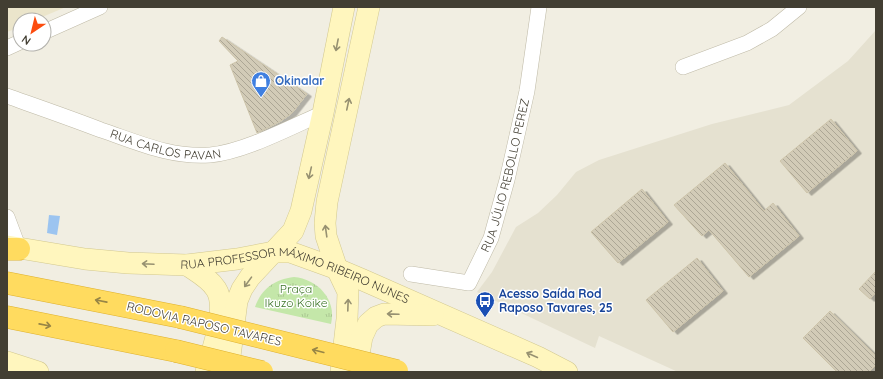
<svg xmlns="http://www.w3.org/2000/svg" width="883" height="379" viewBox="0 0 883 379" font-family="Quicksand,sans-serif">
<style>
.residential{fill:#e5e1d0}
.education{fill:#ebe5cb}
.park{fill:url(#park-tufts)}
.water{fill:#9cc4f0}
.building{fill:url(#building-back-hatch);stroke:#cdc4aa;filter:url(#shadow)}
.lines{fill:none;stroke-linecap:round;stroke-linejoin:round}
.minor-casing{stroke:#bfbaa7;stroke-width:16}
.secondary-casing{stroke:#d2c890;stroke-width:22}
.motorway-casing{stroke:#deb12f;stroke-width:23}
.minor{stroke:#fff;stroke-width:15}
.secondary{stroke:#fff6be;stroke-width:21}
.motorway{stroke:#ffdb5f;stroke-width:22}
.motorway-bridge-casing{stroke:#deb12f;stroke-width:23;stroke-linecap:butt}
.motorway-bridge{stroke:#ffdb5f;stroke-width:22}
.oneway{stroke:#979171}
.oneway2{stroke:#978546}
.labels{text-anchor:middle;stroke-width:3;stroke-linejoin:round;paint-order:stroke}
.shop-label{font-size:12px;font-weight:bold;fill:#366cbe;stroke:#fff;text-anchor:start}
.street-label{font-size:12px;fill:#423e32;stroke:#fff}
.park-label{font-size:12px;fill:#3b7426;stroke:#fff}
.transit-label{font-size:12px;font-weight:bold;fill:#164399;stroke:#fff;text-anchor:start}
</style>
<defs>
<pattern id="park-tufts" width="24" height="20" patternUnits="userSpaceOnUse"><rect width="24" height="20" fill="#c4e7a9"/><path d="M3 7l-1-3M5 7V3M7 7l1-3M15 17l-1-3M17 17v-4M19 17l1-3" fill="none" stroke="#aac792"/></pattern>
<pattern id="building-back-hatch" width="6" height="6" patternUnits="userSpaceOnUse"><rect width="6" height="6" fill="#d2cbb7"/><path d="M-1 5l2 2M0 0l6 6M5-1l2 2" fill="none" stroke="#aca695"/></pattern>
<filter id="shadow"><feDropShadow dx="4.5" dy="2.5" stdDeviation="0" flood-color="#0004"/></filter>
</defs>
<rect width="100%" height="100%" fill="#f1eee2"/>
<polygon class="residential" points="876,30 876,372 678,372 599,336 595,348 477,292 492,272 516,227 538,213 557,195 576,172 599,160 712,124 789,105 848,61"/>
<polygon class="education" points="7,7 66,7 35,20 20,20 20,27 7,32"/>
<path class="park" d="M294,277C317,279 337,299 331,324L255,307C261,289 275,279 294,277Z"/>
<polygon class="water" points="49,215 60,216 57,235 47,233"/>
<g class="building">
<polygon points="222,37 307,94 292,113 281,121 257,133 230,65 238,61 219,41"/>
<polygon points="831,119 857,151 807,193 780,161"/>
<polygon points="725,163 764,211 773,203 799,236 749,277 709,230 702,236 674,205"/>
<polygon points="642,189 668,222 618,263 591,232"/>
<polygon points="697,258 723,291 673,332 646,300"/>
<polygon points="876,271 876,292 870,299 859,289"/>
<polygon points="830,311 876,356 876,365 869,372 837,372 803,338"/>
</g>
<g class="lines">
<g class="minor-casing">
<g id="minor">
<polyline points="44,32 100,7"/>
<polyline points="7,48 20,42"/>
<polyline points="683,67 747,43 772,29 799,7"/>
<path id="s1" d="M7,96C38,107 70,118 101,130C137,142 171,158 210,155C244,152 291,127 323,113"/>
<polyline points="7,217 19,249"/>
<path id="s2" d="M411,274L469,283L491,238L507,180L527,91L539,7"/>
</g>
</g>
<g class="secondary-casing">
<g id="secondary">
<path id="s3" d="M7,246L85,259L128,263L187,265L237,259L274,252H290L337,269L363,280L538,357L567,372"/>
<path d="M187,265C197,272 209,278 216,289C228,307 212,351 206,372"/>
<polyline points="7,362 38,372"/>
<polyline points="228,372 237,301 242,289 250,277 293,231 301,211 323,113 344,7"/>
<polyline points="341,372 347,319 348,292 337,269 326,236 325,223 327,202 369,7"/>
<polyline points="356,372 362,337 368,324 376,317 384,314 433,315"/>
</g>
</g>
<g class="motorway-casing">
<g id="motorway">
<polyline points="7,249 19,249"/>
<polyline points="7,283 180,317"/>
<polyline points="7,317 176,351"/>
</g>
</g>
<use href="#minor" class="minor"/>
<use href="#secondary" class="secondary"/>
<use href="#motorway" class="motorway"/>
<g class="motorway-bridge-casing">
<g id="motorway-bridge">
<polyline points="180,317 397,371"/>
<polyline points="176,351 262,372"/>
</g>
</g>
<use href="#motorway-bridge" class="motorway-bridge"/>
</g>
<defs><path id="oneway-shaft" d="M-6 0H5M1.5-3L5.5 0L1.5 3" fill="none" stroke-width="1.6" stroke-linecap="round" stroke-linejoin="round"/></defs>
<g class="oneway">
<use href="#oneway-shaft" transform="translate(337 45) rotate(101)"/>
<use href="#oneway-shaft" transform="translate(348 104) rotate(-78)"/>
<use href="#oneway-shaft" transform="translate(310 173) rotate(103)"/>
<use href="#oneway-shaft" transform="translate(326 231) rotate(-98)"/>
<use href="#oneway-shaft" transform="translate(148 264) rotate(-177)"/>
<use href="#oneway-shaft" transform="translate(248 282) rotate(126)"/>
<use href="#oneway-shaft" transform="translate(348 305) rotate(-88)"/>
<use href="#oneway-shaft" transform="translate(393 314) rotate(-178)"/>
<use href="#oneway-shaft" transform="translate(532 355) rotate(-156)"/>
</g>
<g class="oneway2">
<use href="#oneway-shaft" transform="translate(101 301) rotate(-169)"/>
<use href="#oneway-shaft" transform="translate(45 325) rotate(11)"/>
<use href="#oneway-shaft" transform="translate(318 351) rotate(-166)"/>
</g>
<defs>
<g id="shop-pin" transform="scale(1)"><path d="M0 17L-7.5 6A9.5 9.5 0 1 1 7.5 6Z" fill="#3f7fe0" stroke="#fff"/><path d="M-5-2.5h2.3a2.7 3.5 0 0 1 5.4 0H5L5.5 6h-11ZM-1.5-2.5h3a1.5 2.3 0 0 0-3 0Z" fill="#fff"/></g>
<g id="bus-pin" transform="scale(1)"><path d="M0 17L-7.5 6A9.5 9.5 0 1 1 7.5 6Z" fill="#1a4fb4" stroke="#fff"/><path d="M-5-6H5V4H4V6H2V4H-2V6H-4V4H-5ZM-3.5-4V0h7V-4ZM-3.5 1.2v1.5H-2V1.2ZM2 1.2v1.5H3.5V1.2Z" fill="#fff"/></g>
</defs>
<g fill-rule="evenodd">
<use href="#shop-pin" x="261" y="81"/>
<use href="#bus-pin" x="485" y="301"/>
</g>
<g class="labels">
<g class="shop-label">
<text x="275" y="85">Okinalar</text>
</g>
<g class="street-label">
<text dy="4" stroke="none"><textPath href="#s1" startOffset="167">RUA CARLOS PAVAN</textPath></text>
<text dy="4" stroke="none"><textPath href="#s2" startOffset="173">RUA JÚLIO REBOLLO PEREZ</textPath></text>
<text dy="4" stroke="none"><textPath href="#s3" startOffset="294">RUA PROFESSOR MÁXIMO RIBEIRO NUNES</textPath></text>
<text transform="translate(204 324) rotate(13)" y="4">RODOVIA RAPOSO TAVARES</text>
</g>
<g class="park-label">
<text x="296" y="293">Praça<tspan x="296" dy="14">Ikuzo Koike</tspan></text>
</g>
<g class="transit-label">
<text x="499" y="298">Acesso Saída Rod<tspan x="499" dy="14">Raposo Tavares, 25</tspan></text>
</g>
</g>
<rect width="883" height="379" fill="none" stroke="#423e32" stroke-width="16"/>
<g transform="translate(32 32) rotate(215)"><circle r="19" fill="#ffffff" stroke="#b3b2ad"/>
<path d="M0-3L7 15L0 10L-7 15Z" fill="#fc4c0e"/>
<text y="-6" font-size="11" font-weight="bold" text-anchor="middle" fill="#423e32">N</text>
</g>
</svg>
